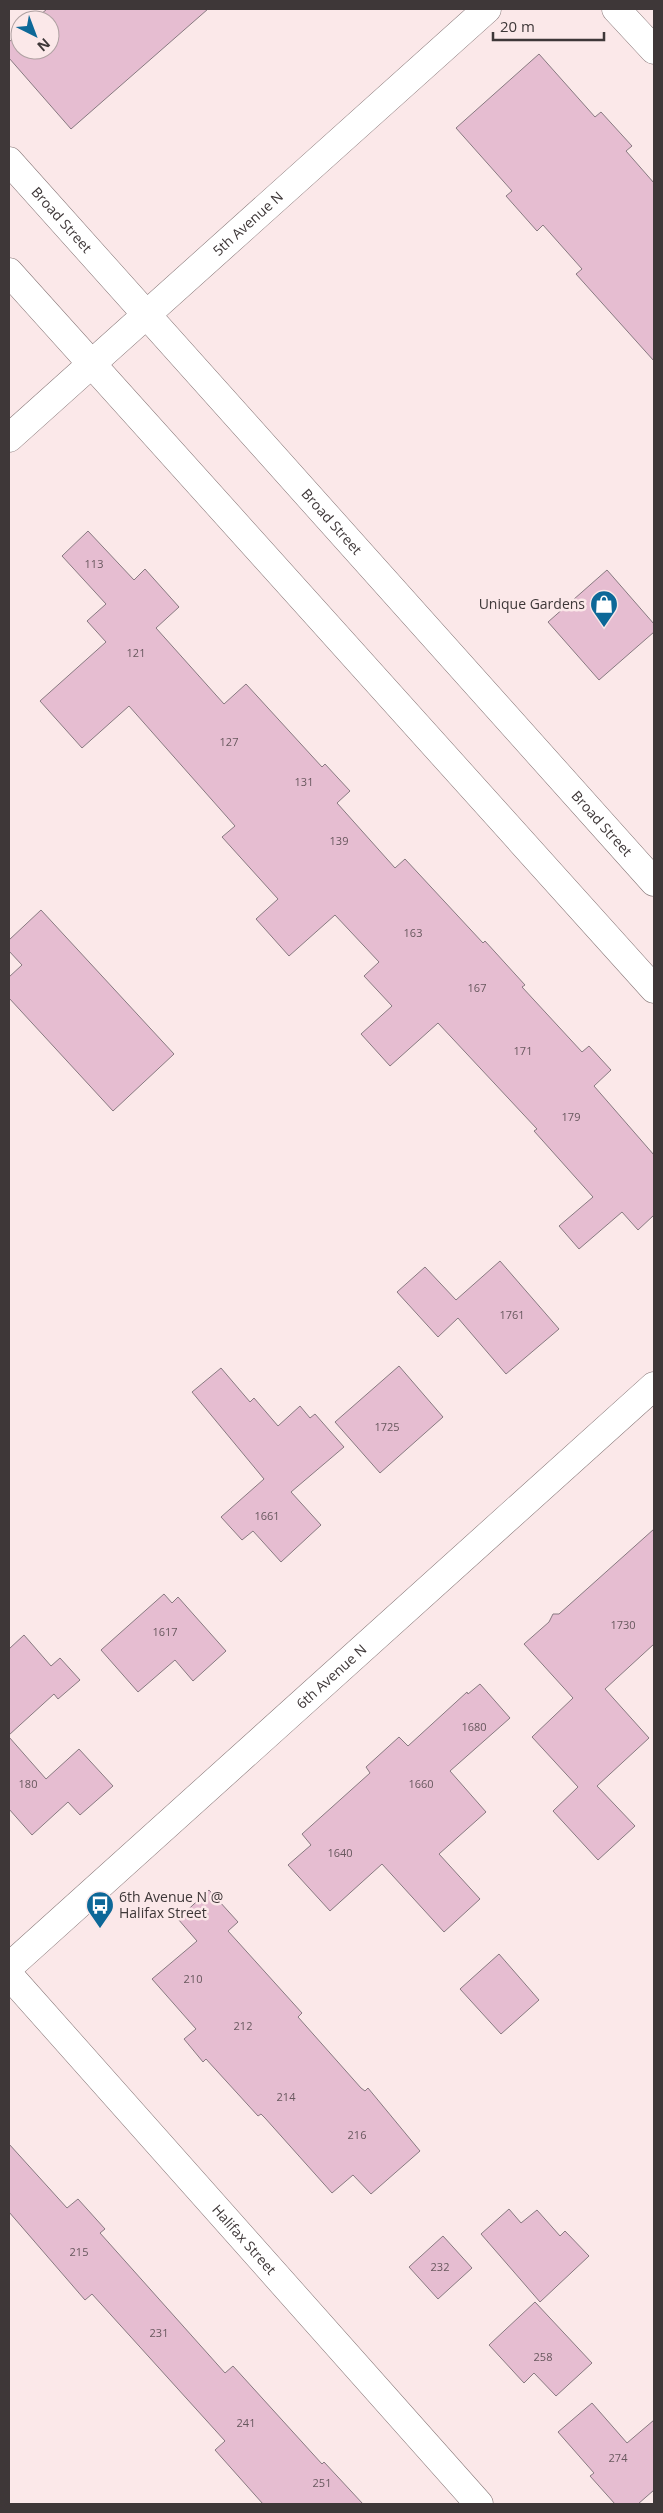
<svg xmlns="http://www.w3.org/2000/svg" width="663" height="2513" viewBox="0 0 663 2513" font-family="'Open Sans',sans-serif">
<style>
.building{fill:#e6bdd1;stroke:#887a81}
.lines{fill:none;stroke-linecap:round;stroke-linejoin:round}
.minor-casing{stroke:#857576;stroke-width:29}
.major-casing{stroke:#857576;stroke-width:29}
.minor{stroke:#fff;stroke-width:28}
.major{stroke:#fff;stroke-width:28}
.labels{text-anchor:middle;stroke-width:5;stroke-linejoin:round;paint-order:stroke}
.number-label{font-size:11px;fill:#68585e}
.street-label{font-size:14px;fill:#3e3738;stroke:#fbe8e9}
.poi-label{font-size:14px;fill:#3e3738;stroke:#fbe8e9;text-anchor:end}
</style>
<rect width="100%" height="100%" fill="#fbe8e9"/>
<g class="building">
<polygon points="47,9 208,9 71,129 9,58 9,42 20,32 20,50 50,50 50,20 34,20"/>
<polygon points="539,54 595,117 601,112 632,146 626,151 654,183 654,361 576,274 582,269 543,225 537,231 506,196 512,191 456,128"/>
<polygon points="88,531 134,580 145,569 179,607 156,628 224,704 246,684 322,767 325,764 350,791 337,803 395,868 405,859 483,943 485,941 525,985 522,987 582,1052 589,1046 611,1070 594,1086 654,1155 654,1215 638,1230 622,1212 579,1249 559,1226 593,1197 534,1131 537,1129 438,1023 390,1066 361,1034 392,1006 364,976 379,962 335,915 289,956 256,919 278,899 222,837 235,826 129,706 82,748 40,701 106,642 87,621 106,604 62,556"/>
<polygon points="607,570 654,624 654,632 599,680 548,622"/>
<polygon points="41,910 174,1054 113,1111 9,998 9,977 22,965 9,951 9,940"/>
<polygon points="500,1261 559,1329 506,1374 458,1318 438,1337 397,1292 425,1267 456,1300"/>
<polygon points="399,1366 443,1417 380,1473 335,1422"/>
<polygon points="221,1368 250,1402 254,1398 278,1426 300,1406 310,1418 315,1414 344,1447 291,1492 321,1525 281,1562 253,1531 242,1540 221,1517 264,1479 192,1392"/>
<polygon points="654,1529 654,1644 605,1689 649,1738 597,1786 635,1826 598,1860 553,1811 578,1787 532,1737 573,1698 524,1644 549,1622 553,1614 559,1614"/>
<polygon points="164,1594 172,1603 178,1597 226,1651 193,1681 175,1660 138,1692 101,1650"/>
<polygon points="24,1635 51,1666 60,1658 80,1680 58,1699 54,1694 9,1735 9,1649"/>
<polygon points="480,1684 510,1718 450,1771 486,1812 439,1854 480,1899 444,1932 382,1864 330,1911 288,1865 311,1845 302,1834 370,1773 366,1767 399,1737 408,1746 467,1692 468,1694"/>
<polygon points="9,1737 46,1779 79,1749 113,1786 80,1815 68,1802 32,1835 9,1809"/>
<polygon points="209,1890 238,1922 228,1931 302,2013 298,2017 361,2088 365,2091 368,2088 420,2151 371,2194 353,2175 332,2193 265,2118 261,2114 258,2116 206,2059 203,2062 184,2039 196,2029 152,1979 197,1941 178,1919"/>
<polygon points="499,1954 539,2000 501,2034 460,1989"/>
<polygon points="9,2144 67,2208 78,2199 105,2229 100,2233 225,2373 233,2366 322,2464 324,2462 363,2504 263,2504 215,2450 225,2441 92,2294 85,2300 9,2212"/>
<polygon points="509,2209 521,2223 537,2210 560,2236 565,2231 589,2256 540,2302 481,2234"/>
<polygon points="443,2236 472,2268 438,2299 409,2267"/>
<polygon points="535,2302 592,2363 556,2396 534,2373 524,2383 489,2345"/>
<polygon points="592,2403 627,2443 654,2420 654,2490 638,2504 615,2504 590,2476 594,2473 558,2432"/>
</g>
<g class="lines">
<g class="minor-casing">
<g id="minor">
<polyline points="616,9 654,50"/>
<path id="s1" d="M9,438L487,9"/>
<path id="s2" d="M9,1967L654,1386"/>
<path id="s3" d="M9,1975L479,2504"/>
</g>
</g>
<g class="major-casing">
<g id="major">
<path id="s4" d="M9,161L654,882"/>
<polyline points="9,272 654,989"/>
</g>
</g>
<use href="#minor" class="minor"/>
<use href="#major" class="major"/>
</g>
<defs>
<g id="shop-pin" transform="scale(1.4375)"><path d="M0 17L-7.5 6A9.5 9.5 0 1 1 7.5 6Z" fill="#0d6898" stroke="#fbe8e9"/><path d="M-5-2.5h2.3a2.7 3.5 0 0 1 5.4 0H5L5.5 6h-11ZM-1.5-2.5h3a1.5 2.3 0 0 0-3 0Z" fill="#fff"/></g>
<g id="bus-pin" transform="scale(1.4375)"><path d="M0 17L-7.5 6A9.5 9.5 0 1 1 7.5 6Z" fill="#0d6898" stroke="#fbe8e9"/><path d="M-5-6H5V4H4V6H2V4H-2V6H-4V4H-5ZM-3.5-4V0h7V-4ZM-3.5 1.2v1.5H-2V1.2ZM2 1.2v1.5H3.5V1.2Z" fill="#fff"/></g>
</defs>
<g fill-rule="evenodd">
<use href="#shop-pin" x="604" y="604"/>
<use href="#bus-pin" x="100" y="1905"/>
</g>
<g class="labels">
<g class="number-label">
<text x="94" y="568">113</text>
<text x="136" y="657">121</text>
<text x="229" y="746">127</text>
<text x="304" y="786">131</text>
<text x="339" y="845">139</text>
<text x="413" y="937">163</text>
<text x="477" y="992">167</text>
<text x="523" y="1055">171</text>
<text x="571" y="1121">179</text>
<text x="512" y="1319">1761</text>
<text x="387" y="1431">1725</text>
<text x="267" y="1520">1661</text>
<text x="623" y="1629">1730</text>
<text x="165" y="1636">1617</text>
<text x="474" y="1731">1680</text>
<text x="28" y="1788">180</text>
<text x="421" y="1788">1660</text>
<text x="340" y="1857">1640</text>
<text x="193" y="1983">210</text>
<text x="243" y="2030">212</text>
<text x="286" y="2101">214</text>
<text x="357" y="2139">216</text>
<text x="79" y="2256">215</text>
<text x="440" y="2271">232</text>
<text x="159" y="2337">231</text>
<text x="543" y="2361">258</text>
<text x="246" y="2427">241</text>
<text x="618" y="2462">274</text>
<text x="322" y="2487">251</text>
</g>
<g class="street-label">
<text dy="5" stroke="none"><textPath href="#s4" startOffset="79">Broad Street</textPath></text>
<text dy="5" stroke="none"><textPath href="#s1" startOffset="321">5th Avenue N</textPath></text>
<text dy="5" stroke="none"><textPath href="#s4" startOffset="484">Broad Street</textPath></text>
<text dy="5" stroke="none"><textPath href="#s4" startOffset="889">Broad Street</textPath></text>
<text dy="5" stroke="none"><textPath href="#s2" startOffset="434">6th Avenue N</textPath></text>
<text dy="5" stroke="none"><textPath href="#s3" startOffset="354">Halifax Street</textPath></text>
</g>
<g class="poi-label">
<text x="585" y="609">Unique Gardens</text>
<text x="119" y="1902" text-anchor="start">6th Avenue N @<tspan x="119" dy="16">Halifax Street</tspan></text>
</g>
</g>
<rect width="663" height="2513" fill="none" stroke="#3e3738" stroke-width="20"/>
<g transform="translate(35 35) rotate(138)"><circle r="24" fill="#fbe8e9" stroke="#afa1a2"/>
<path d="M0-4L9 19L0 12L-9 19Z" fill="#0d6898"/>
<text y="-8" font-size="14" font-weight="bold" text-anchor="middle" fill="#3e3738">N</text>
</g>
<path d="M493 32v8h111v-8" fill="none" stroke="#3e3738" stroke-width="2.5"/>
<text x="500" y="32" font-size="15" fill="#3e3738" stroke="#fbe8e9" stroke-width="4" paint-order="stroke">20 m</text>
</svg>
